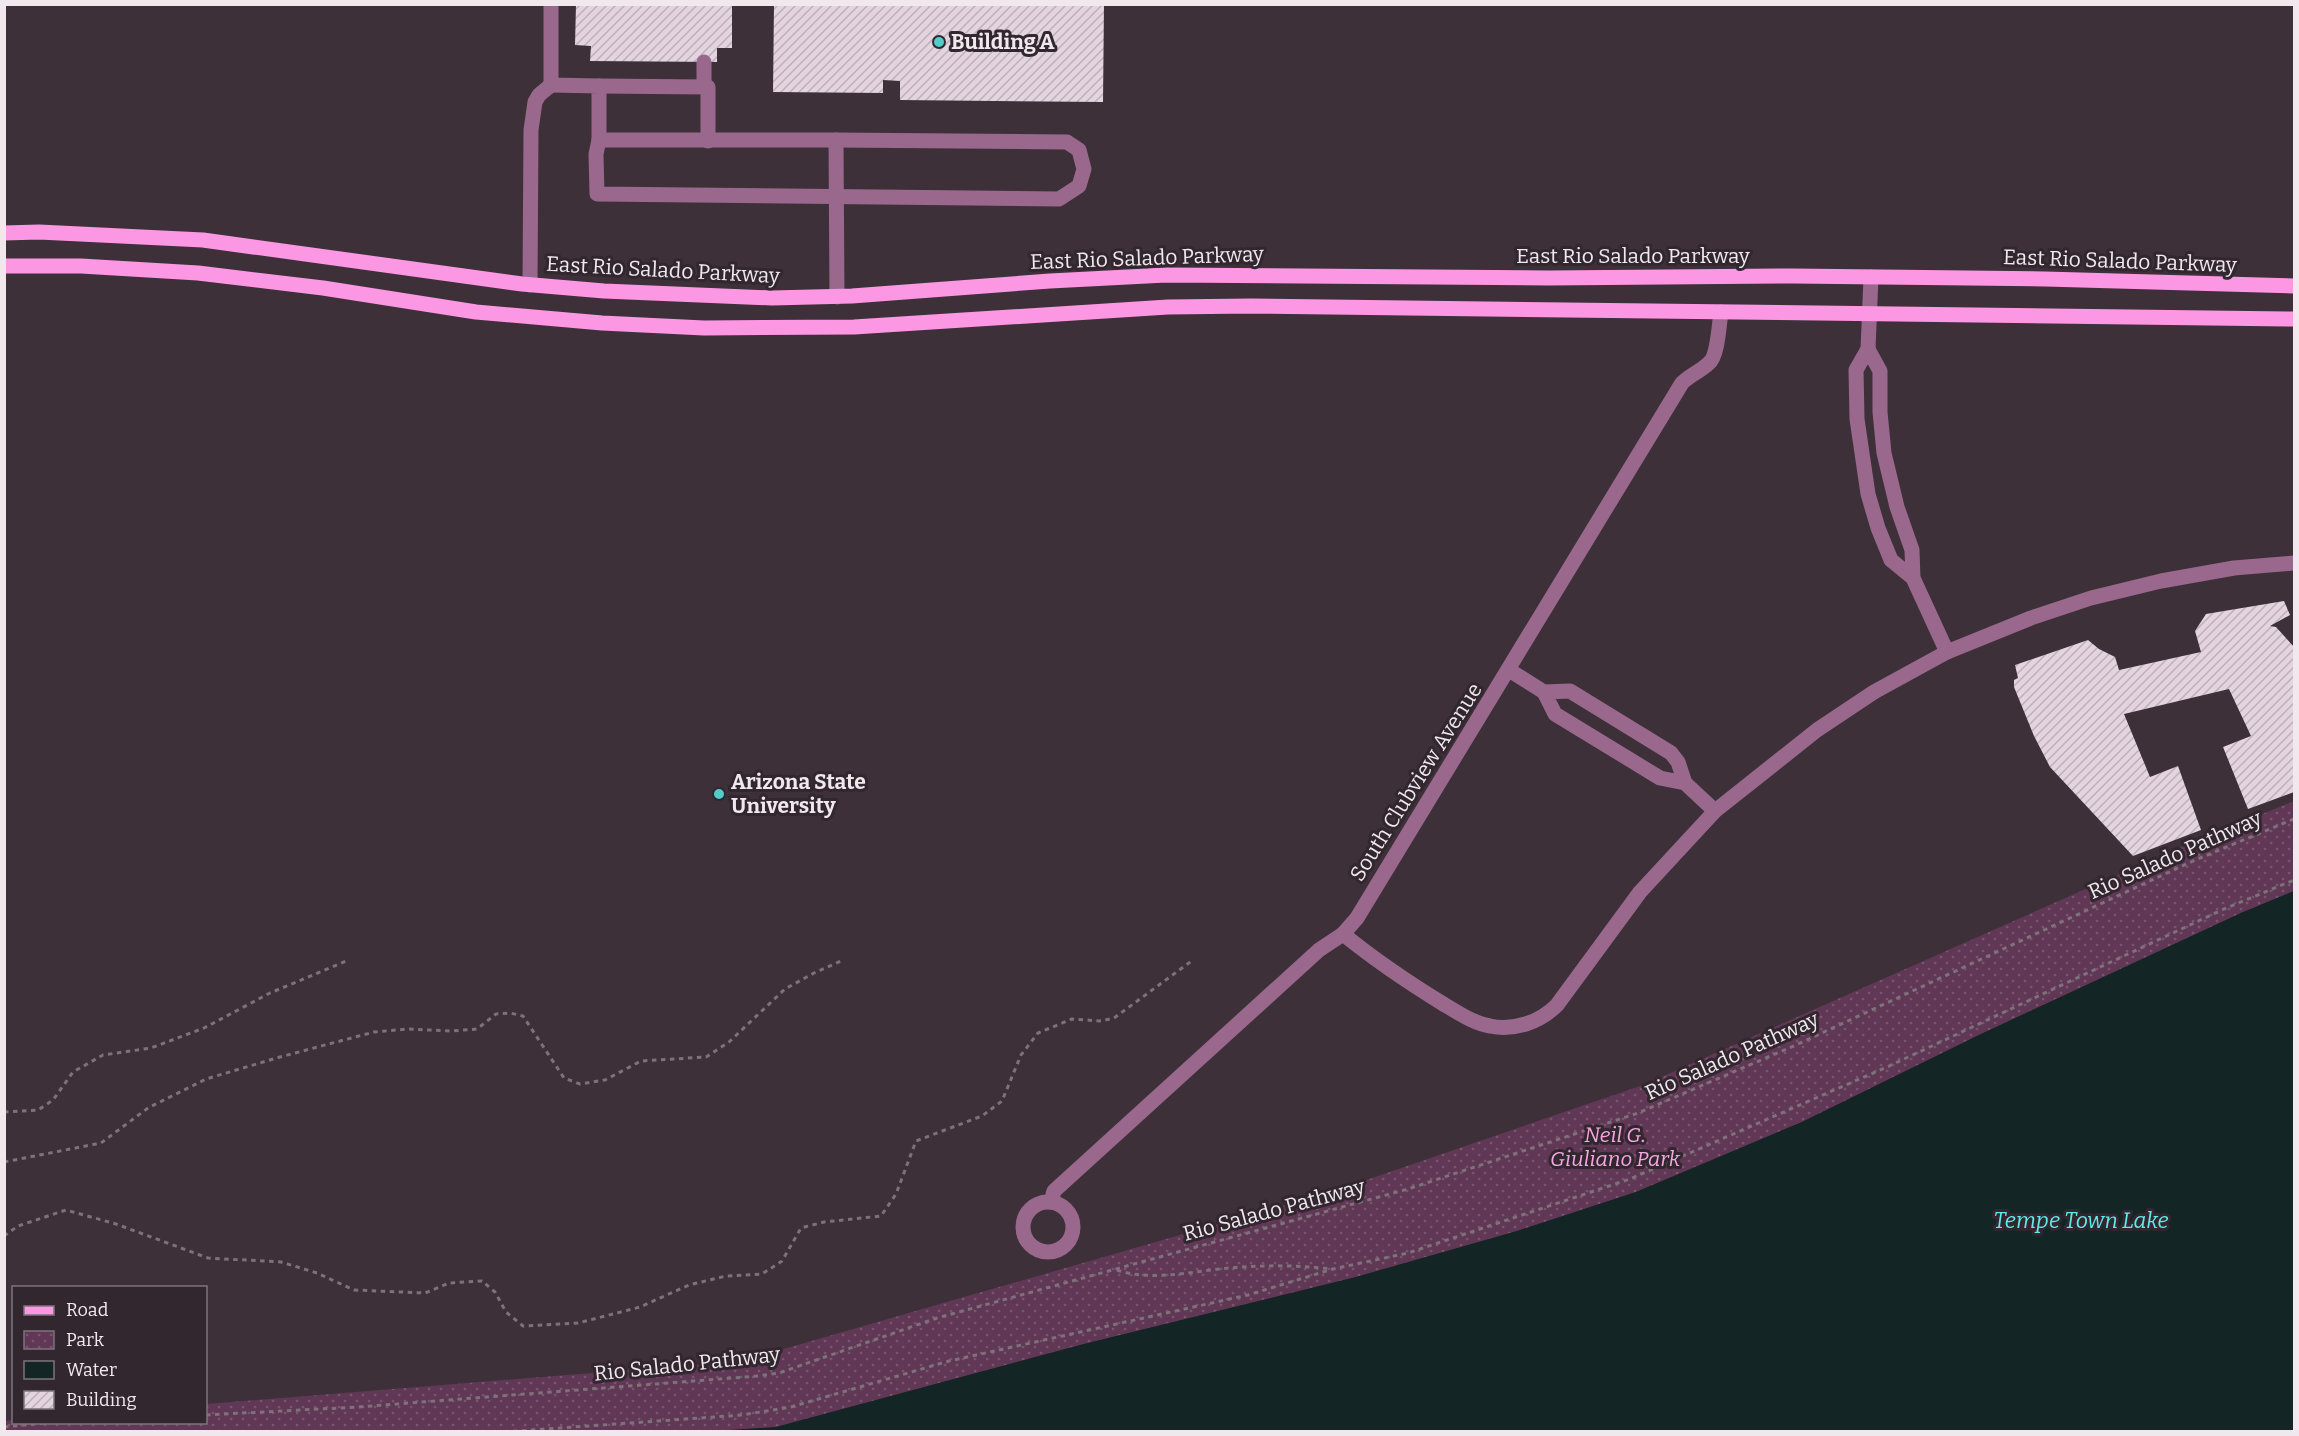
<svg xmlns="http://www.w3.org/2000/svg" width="2299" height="1436" viewBox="0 0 2299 1436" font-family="Bitter,serif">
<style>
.park{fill:url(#park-dots)}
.water{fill:#132525}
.building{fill:url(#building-hatch)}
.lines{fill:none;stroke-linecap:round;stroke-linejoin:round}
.path{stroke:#7d7279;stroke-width:3;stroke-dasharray:4.5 4.5;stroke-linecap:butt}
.minor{stroke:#99688c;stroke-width:15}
.major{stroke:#fc97e3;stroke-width:15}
.poi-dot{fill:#52cdcc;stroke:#32272f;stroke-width:2}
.labels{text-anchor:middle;stroke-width:6;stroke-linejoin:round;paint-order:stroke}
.poi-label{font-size:21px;font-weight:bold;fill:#f1e8ee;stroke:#32272f;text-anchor:start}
.street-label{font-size:21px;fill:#f1e8ee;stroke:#32272f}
.park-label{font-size:21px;font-style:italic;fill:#f6a6e1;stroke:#32272f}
.water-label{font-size:22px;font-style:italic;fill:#5febe9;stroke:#32272f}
</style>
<defs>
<pattern id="park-dots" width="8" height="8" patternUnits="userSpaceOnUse" patternTransform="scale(1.5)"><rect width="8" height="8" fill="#613756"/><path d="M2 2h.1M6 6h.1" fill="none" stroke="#78546f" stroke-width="1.8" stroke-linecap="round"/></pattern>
<pattern id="building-hatch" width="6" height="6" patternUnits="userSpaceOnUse" patternTransform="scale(1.5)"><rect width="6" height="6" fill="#e4d4df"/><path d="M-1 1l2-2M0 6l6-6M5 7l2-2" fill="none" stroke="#bdb0b9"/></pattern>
</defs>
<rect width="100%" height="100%" fill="#3d3039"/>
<polygon class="park" points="2294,801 2294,891 2241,913 1981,1034 1802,1122 1636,1192 1517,1231 1356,1277 1084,1344 776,1427 713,1432 5,1432 4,1421 13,1420 14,1422 206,1422 206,1404 742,1361 1340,1189 1646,1084 2176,849"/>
<polygon class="water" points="2294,891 2294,1431 713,1431 776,1427 1084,1344 1356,1277 1517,1231 1636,1192 1802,1122 1981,1034 2241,913"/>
<g class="building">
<polygon points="576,4 732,4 732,48 717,48 717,62 590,61 591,46 575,45"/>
<polygon points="774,4 1104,4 1103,102 900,100 900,81 883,80 883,93 773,92"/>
<polygon points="2284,601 2290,615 2270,626 2276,627 2294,647 2294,792 2248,809 2223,747 2251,736 2229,689 2124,714 2150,777 2178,766 2201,830 2133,856 2050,767 2034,736 2014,687 2014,680 2018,678 2015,665 2088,640 2099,649 2115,657 2119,670 2201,652 2195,631 2206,614"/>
</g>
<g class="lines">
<g class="path">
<polyline points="4,1112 38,1110 53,1100 73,1072 103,1055 151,1048 204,1028 270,993 346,961"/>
<polyline points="4,1162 101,1143 148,1108 206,1079 280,1057 374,1032 408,1029 451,1031 477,1029 496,1014 510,1013 523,1016 564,1078 580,1084 605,1080 641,1061 706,1057 729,1042 785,989 814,973 841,961"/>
<polyline points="4,1236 18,1226 66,1210 116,1224 208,1258 281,1262 317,1273 354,1290 425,1293 449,1283 482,1281 495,1292 506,1312 523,1326 578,1323 640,1307 689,1285 726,1276 762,1274 782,1261 801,1228 824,1222 881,1216 896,1194 916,1141 982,1116 1002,1101 1021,1055 1038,1033 1072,1019 1101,1021 1114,1018 1193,960"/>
<path d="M1117,1270C1152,1282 1193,1271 1229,1268C1263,1265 1297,1265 1331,1269"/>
<polyline points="206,1415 358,1407 758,1376 779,1373 937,1318 1408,1189 1638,1113 1796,1045 2193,861 2294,819"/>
<polyline points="4,1427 54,1422"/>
<polyline points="504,1432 742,1415 791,1407 949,1361 1248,1295 1333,1269 1408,1253 1630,1179 1887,1067 2224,909 2294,880"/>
</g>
<g class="minor">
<polyline points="551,4 551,85 599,86 599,140 836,140 837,297"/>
<polyline points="704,62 704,87"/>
<polyline points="599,86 708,87 708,141"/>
<polyline points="599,140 596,154 597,194 1059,199 1079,186 1084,169 1079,150 1067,142 836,140"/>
<polyline points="530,285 531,130 535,102 539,95 551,85"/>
<polyline points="1868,349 1871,277"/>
<polyline points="1913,578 1891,560 1878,528 1868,494 1857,419 1856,370 1868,349 1880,371 1880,412 1884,453 1897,507 1912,550 1913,578 1947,652"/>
<polyline points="1509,670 1544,692"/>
<polyline points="1685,783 1678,762 1671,753 1570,691 1544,692 1555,714 1660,778 1685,783 1715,811"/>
<path d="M1343,934C1375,960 1409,983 1445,1005C1459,1013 1473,1023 1490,1026C1515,1031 1540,1022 1557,1005L1640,892L1715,811L1817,730L1874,692L1947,652L2031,618L2091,598L2161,581L2234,568L2294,563"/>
<path d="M1051,1202L1054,1191L1319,950L1343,934L1357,918L1682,383C1690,375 1701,371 1709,363C1718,356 1719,324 1721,312"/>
<circle cx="1048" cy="1227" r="25"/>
</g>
<g class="major">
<polyline points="4,233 39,232 203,240 522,284 604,291 772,298 852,296 1050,281 1166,275 1549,278 1793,276 2045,279 2294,286"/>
<polyline points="4,266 81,266 198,273 323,288 476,312 602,323 704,328 854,327 1168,307 1251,306 2294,319"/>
</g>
</g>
<g class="poi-dot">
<circle cx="939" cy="42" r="6"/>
<circle cx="719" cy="794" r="6"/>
</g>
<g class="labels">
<g class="poi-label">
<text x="951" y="49">Building A</text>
<text x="731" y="789">Arizona State<tspan x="731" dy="24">University</tspan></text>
</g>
<g class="street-label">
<text x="1633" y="263">East Rio Salado Parkway</text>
<text transform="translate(1147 258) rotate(-2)" y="7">East Rio Salado Parkway</text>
<text transform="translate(2120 261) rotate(2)" y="7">East Rio Salado Parkway</text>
<text transform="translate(663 270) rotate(3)" y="7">East Rio Salado Parkway</text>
<text transform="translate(1416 782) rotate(-58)" y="7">South Clubview Avenue</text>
<text transform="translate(2175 855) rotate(-24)" y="7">Rio Salado Pathway</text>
<text transform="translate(1732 1056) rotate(-24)" y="7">Rio Salado Pathway</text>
<text transform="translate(1274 1210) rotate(-15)" y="7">Rio Salado Pathway</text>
<text transform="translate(687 1364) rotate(-6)" y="7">Rio Salado Pathway</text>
</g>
<g class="park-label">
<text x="1615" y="1142">Neil G.<tspan x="1615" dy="24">Giuliano Park</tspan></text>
</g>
<g class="water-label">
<text x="2081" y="1228">Tempe Town Lake</text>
</g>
</g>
<rect width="2299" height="1436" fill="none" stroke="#f1e8ee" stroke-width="12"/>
<rect x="12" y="1286" width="195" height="138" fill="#32272f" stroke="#7e747b" stroke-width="1.5"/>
<rect x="24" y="1306" width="30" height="9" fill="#fc97e3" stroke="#7e747b" stroke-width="1.5"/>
<text x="66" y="1316" font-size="18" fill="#f1e8ee">Road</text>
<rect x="24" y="1331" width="30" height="18" fill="url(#park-dots)" stroke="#7e747b" stroke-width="1.5"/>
<text x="66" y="1346" font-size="18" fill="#f1e8ee">Park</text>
<rect x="24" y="1361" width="30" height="18" fill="#132525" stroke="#7e747b" stroke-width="1.5"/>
<text x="66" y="1376" font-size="18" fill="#f1e8ee">Water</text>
<rect x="24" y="1391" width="30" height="18" fill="url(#building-hatch)" stroke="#7e747b" stroke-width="1.5"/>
<text x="66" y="1406" font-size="18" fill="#f1e8ee">Building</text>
</svg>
